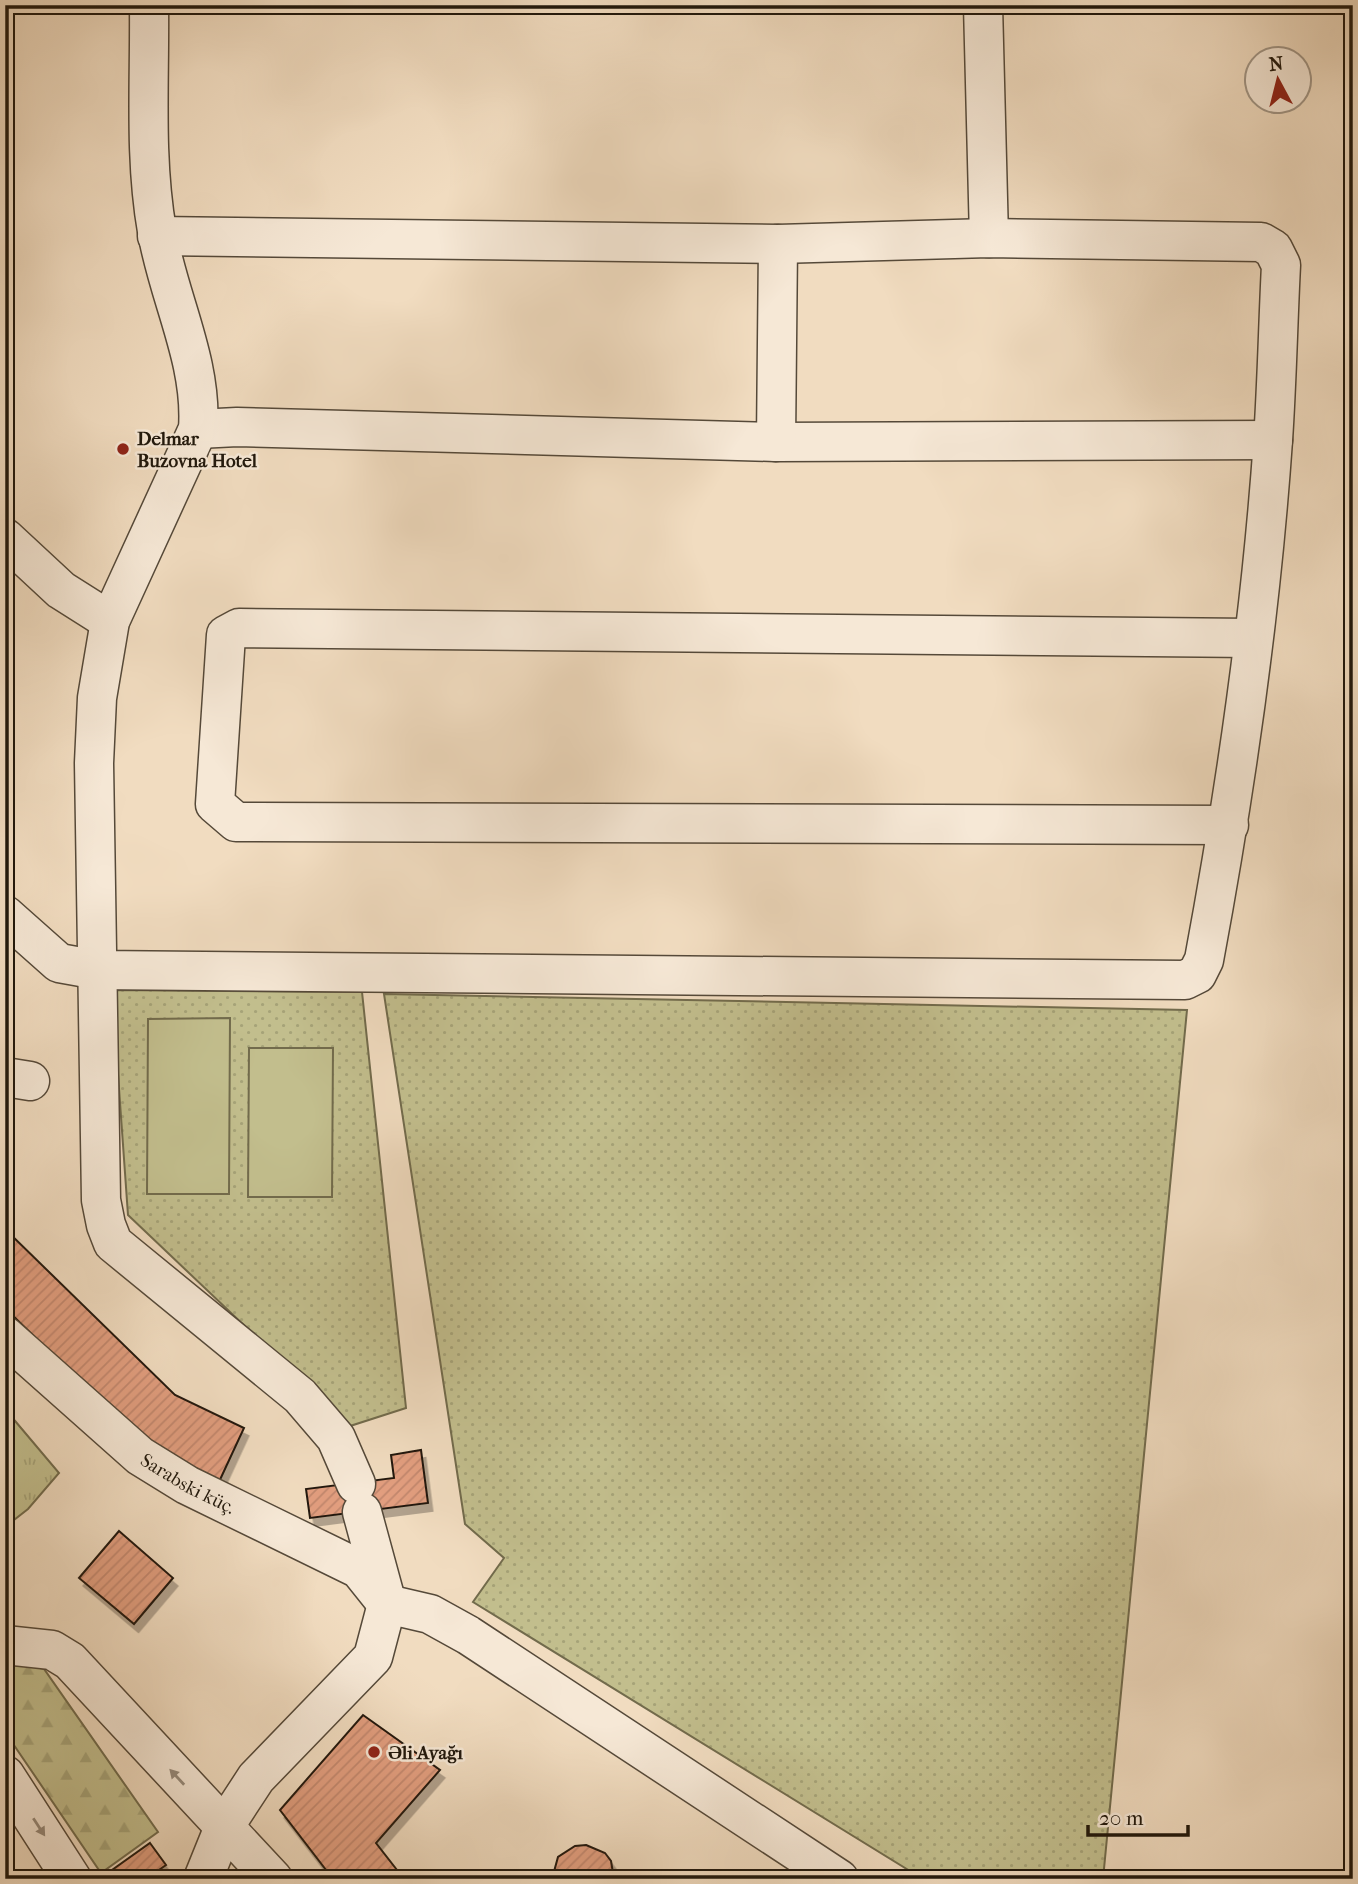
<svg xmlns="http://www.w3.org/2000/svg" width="1358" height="1884" viewBox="0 0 1358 1884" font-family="'IM FELL French Canon',serif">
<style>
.grass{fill:url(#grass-dots);stroke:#726b4c;stroke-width:2}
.forest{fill:url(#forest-firs);stroke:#726b4c;stroke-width:2}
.park{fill:url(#park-tufts);stroke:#726b4c;stroke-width:2}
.garden{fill:#c2be8d;stroke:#726b4c;stroke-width:2}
.building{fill:url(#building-hatch);stroke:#21180c;stroke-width:2;filter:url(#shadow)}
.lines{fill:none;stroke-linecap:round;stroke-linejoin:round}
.minor-casing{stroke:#554939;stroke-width:41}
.minor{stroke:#f6e8d6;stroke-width:38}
.oneway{fill:#968a7b}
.poi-dot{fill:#8f2418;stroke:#f6e8d6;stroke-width:2.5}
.labels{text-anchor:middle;stroke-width:5;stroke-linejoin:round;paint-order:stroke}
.poi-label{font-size:19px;font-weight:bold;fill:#21180c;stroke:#f6e8d6;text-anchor:start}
.street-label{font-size:19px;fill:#21180c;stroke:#f6e8d6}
</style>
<defs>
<pattern id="grass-dots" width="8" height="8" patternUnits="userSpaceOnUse" patternTransform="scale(1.75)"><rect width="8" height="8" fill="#c2be8d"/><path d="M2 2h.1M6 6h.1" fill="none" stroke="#a6a378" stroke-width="1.8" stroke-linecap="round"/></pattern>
<pattern id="forest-firs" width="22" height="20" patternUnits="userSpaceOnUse" patternTransform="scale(1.75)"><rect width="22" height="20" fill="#c2be8d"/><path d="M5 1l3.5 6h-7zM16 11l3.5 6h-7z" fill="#a6a378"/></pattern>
<pattern id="park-tufts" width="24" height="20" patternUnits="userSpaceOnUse" patternTransform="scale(1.75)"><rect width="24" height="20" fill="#c2be8d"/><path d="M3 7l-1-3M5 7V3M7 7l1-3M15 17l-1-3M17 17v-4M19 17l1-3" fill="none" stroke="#a6a378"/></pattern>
<pattern id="building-hatch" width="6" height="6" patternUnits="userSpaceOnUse" patternTransform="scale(1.75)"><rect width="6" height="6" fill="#e29e7f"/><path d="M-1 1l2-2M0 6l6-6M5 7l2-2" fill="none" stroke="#c2876d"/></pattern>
<filter id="shadow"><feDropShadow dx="4.5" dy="8" stdDeviation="0" flood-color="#0004"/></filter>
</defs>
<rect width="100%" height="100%" fill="#f1dcc0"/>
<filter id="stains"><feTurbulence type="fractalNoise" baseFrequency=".00286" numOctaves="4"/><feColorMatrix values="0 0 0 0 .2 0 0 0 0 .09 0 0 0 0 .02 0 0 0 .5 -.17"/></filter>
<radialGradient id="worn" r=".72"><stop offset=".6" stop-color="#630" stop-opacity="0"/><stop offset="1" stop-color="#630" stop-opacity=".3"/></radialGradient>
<g class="grass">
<polygon points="112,990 362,992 406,1408 350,1426 128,1215"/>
<polygon points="384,994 1187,1010 1103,1879 923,1879 473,1602 504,1558 465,1524"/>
</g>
<polygon class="forest" points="19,1663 44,1669 158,1832 101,1873 5,1732 5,1669"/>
<polygon class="park" points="5,1409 59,1473 28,1509 5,1527"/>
<g class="garden">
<polygon points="230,1018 229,1194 147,1194 148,1019"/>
<polygon points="249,1048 333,1048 332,1197 248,1197"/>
</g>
<g class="building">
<polygon points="5,1229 175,1395 244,1428 218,1484 143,1443 5,1308"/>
<polygon points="421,1450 428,1503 310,1518 306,1489 394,1478 391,1455"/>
<polygon points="119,1531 173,1578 134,1624 79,1578"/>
<polygon points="363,1715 440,1770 376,1843 404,1879 333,1879 280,1810"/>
<polygon points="150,1843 166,1865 146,1879 118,1879 112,1870"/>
<polygon points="586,1845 605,1853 611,1861 614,1879 552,1879 558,1857 575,1846"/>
</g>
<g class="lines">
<g class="minor-casing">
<g id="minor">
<path d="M149,5C150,80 144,157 157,231C168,297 203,361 198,429L110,621L97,698L94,763L101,1200L106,1225L113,1243L300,1396L336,1438L356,1484"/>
<polyline points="983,5 989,238"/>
<polyline points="198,429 237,427 776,442 1273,440"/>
<polyline points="776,442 778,244"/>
<polyline points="5,538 61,590 110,621"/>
<polyline points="1229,825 236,822 215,804 226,635 239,628 1253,638"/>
<path d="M5,915L59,963L98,970L1185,980L1197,974L1204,960C1236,788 1261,614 1273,440C1277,382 1278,323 1281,265L1273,249L1261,242L989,238L778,244L157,236"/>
<polyline points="5,1077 30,1081"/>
<path id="s1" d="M5,1336L140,1456L187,1485L359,1569L387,1604"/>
<polyline points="387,1604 430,1614 468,1635 839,1879"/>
<polyline points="5,1645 52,1650 70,1661 273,1879"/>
<polyline points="5,1775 72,1879"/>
<polyline points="203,1879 224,1827 256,1778 373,1657 387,1604 362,1512"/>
</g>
</g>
<use href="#minor" class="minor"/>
</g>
<defs><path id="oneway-solid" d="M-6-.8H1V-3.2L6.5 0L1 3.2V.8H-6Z" transform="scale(1.75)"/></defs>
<g class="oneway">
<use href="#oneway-solid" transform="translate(177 1777) rotate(-133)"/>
<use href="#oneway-solid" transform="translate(39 1827) rotate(57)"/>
</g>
<g class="poi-dot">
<circle cx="123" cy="449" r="7"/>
<circle cx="374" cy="1752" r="7"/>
</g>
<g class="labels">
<g class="poi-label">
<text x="137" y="445">Delmar<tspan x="137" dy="22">Buzovna Hotel</tspan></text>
<text x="388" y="1759">Əli Ayağı</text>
</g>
<g class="street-label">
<text dy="7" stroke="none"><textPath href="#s1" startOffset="236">Sarabski küç.</textPath></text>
</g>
</g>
<rect width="1358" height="1884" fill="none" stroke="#f1dcc0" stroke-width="28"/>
<rect x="7" y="7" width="1344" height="1870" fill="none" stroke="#21180c" stroke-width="3.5"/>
<rect x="14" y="14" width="1330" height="1856" fill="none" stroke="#21180c" stroke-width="2"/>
<g transform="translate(1278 80) rotate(353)"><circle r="33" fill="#f6e8d6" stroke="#a19585" stroke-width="2"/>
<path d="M0-5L12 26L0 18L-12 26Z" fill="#8f2418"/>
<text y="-10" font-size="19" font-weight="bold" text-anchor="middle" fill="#21180c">N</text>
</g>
<path d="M1088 1825v10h100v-10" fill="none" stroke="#21180c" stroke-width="3.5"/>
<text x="1099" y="1825" font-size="21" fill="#21180c" stroke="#f6e8d6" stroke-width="5" paint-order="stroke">20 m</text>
<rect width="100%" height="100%" filter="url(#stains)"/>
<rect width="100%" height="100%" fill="url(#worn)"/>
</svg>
